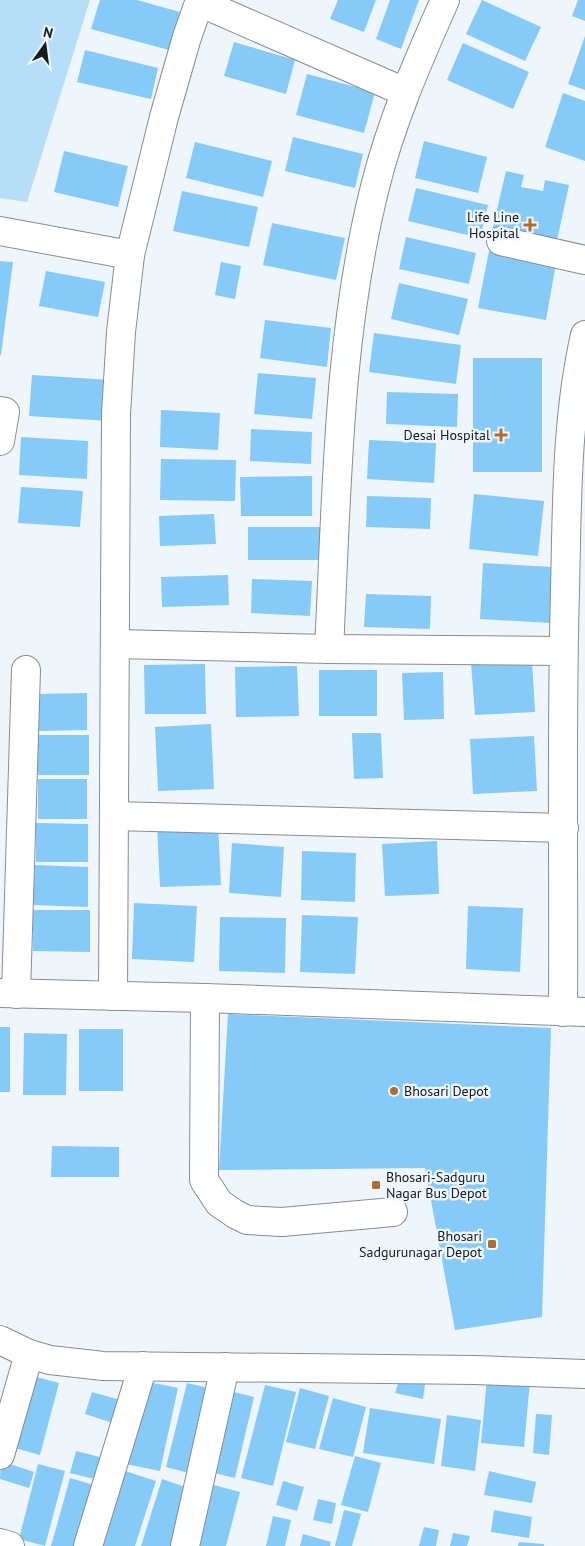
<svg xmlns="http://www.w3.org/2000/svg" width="585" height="1546" viewBox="0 0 585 1546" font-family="'PT Sans',sans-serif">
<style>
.green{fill:#b6def9}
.building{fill:#86caf7}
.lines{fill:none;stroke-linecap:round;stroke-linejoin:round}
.minor-casing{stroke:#868d92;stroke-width:30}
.minor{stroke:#fff;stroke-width:28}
.poi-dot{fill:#ae6d37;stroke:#eef6fb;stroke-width:2}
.labels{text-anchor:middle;stroke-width:5;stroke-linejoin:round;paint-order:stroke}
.poi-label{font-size:14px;fill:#171a1c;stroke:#eef6fb;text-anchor:end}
</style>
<rect width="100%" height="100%" fill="#eef6fb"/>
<polygon class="green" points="0,0 90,0 27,202 0,198"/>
<g class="building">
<polygon points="100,0 137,0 180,12 169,50 91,29"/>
<polygon points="338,0 376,0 364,32 330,19"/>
<polygon points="390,0 419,0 401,49 376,39"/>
<polygon points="482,0 541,27 525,61 466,34"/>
<polygon points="578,0 585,0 585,21 572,16"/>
<polygon points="585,36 585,90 568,84"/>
<polygon points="234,42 295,60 286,94 224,76"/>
<polygon points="463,43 529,72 513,109 447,80"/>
<polygon points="85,50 158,68 151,99 77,82"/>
<polygon points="307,74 375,92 364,133 296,115"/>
<polygon points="563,93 585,101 585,161 545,147"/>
<polygon points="293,137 363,154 355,188 285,171"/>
<polygon points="424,141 487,157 478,193 415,178"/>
<polygon points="195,142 272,161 263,197 186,178"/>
<polygon points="64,151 128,166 118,207 54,192"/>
<polygon points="506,171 524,175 521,187 543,191 545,180 569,185 556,245 492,231"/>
<polygon points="416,188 488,205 480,238 408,221"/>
<polygon points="182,191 258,207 249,247 173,231"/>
<polygon points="272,223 345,238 336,280 263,265"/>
<polygon points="406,237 476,253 469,284 399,269"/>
<polygon points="489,251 556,263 546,320 478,308"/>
<polygon points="0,261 13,262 1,355 0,355"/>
<polygon points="221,262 241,266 235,299 215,295"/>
<polygon points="46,271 105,282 98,317 39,306"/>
<polygon points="399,283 468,299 459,335 391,319"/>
<polygon points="265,320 331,328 327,367 260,358"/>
<polygon points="374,333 461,345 456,384 369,372"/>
<rect x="473" y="358" width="69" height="114"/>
<polygon points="258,373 316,378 312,419 254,414"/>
<polygon points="32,375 112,380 110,421 29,416"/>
<polygon points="387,392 458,394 457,427 386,424"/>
<polygon points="161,410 220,413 218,450 160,447"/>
<polygon points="251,429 312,432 311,464 250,461"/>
<polygon points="21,437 88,441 87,479 19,475"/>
<polygon points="369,440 436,443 434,483 367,479"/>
<polygon points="161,459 236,460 235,501 160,500"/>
<polygon points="312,476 312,516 241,516 240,477"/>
<polygon points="21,487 83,491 80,527 18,523"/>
<polygon points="474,494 544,501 538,556 469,549"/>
<polygon points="367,496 431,498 430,529 366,527"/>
<polygon points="214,514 216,544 160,546 159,516"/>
<rect x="248" y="527" width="76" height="33"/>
<polygon points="483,563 553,567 550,623 480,619"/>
<polygon points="228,575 229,605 162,607 161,577"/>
<polygon points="252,579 312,581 310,616 251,613"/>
<polygon points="366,594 431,596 430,629 364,627"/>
<polygon points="532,660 535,712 475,715 471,663"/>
<polygon points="205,664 206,714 145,714 144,665"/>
<polygon points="297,666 299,716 236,717 235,667"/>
<rect x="319" y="670" width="58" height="46"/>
<polygon points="443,672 444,719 404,720 402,673"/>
<polygon points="87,693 87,730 38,731 37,694"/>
<polygon points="211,724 214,789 158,791 155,727"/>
<polygon points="352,733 381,733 383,778 354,779"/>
<rect x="38" y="735" width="51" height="40"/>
<polygon points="534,736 537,791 473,794 470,739"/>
<rect x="38" y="779" width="49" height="40"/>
<polygon points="36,823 88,824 88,862 36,862"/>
<polygon points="218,824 221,885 160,887 157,826"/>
<polygon points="437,841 439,894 385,896 382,844"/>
<polygon points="232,843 284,847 281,897 229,893"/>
<polygon points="302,851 356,853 355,902 301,900"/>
<polygon points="35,865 88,867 88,907 33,905"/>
<polygon points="134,903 197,906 194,962 132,959"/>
<polygon points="468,906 523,908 520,972 466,969"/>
<polygon points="33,910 90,910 90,952 33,951"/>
<polygon points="302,915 358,917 355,974 300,972"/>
<polygon points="220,917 286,918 285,973 219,971"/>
<polygon points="228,1014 551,1028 542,1317 455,1330 425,1168 219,1170"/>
<rect x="0" y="1027" width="10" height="65"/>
<rect x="79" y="1029" width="44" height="62"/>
<polygon points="24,1033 67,1034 66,1095 23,1095"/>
<polygon points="52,1146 119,1147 119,1177 51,1177"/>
<polygon points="401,1374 426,1378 423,1399 395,1393"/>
<polygon points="29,1375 59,1383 40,1455 11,1447"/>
<polygon points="487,1378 530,1381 524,1447 481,1443"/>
<polygon points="144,1381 178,1388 160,1471 126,1464"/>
<polygon points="187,1383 217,1390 196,1475 166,1467"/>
<polygon points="265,1385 296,1392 273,1486 241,1478"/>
<polygon points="300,1388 329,1396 315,1449 286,1442"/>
<polygon points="226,1390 254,1397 235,1478 206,1471"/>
<polygon points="92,1392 120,1400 113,1423 85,1414"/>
<polygon points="333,1398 366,1407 353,1457 319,1449"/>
<polygon points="370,1408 441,1419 434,1464 363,1453"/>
<polygon points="536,1414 552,1415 549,1455 533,1453"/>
<polygon points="447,1415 481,1420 475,1471 441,1466"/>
<polygon points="76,1451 108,1459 102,1481 70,1473"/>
<polygon points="355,1456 381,1463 368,1512 341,1505"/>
<polygon points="1,1461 34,1472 29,1488 0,1479"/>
<polygon points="38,1464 65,1471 45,1546 19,1539"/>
<polygon points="122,1470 156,1481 135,1546 98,1546"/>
<polygon points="489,1471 536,1482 532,1503 484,1495"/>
<polygon points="70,1478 104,1488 88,1546 51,1546"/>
<polygon points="162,1479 194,1490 178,1546 141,1546"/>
<polygon points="283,1481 304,1487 297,1511 276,1505"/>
<polygon points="206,1483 240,1492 226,1546 189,1546"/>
<polygon points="318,1499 336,1503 332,1524 313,1520"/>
<polygon points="344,1510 361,1514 352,1546 335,1546"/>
<polygon points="494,1510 532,1517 529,1538 491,1532"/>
<polygon points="273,1516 291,1520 285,1546 266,1546"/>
<polygon points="424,1527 439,1530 436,1546 419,1546"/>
<polygon points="453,1533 470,1536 467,1546 450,1546"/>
<polygon points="303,1534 331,1542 330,1546 300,1546"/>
<polygon points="519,1542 544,1544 544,1546 518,1546"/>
</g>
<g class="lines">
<g class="minor-casing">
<g id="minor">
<polyline points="199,2 405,92"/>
<polyline points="0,231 130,255"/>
<polyline points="501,241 585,260"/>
<polyline points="0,411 5,412 0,441"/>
<polyline points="115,644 329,649 563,651"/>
<path d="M329,649C337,495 337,338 375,187C391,122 418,61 445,0"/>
<polyline points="114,816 564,828"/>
<polyline points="0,993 205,998 585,1012"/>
<polyline points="16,994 26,670"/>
<polyline points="113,996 116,414 121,332 130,255 164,117 187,37 200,0"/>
<polyline points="205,998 204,1180 219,1203 235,1214 247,1220 282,1222 393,1212"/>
<path d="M563,1012C564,872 561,731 565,591C567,505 566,419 585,335"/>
<polyline points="0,1340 29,1354 50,1360 103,1366 475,1370 585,1374"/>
<polyline points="0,1455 29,1354"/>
<polyline points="0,1543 10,1546"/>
<polyline points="88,1546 143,1366"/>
<polyline points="185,1546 225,1367"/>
</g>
</g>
<use href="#minor" class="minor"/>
</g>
<g class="poi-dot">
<path d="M527.5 217.5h5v5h5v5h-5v5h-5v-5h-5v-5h5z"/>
<path d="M498.5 427.5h5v5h5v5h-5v5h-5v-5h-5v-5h5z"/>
<circle cx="394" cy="1091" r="5"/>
<rect x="371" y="1180" width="10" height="10" rx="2.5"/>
<rect x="487" y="1239" width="10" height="10" rx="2.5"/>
</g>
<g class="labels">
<g class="poi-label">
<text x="519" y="222">Life Line<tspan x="519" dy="16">Hospital</tspan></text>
<text x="490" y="440">Desai Hospital</text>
<text x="404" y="1096" text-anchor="start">Bhosari Depot</text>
<text x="386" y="1182" text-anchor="start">Bhosari-Sadguru<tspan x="386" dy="16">Nagar Bus Depot</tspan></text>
<text x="482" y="1241">Bhosari<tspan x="482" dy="16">Sadgurunagar Depot</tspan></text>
</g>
</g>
<g transform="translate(45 45) rotate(14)" stroke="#eef6fb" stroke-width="4" paint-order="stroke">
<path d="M0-4L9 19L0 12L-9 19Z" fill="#171a1c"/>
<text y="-8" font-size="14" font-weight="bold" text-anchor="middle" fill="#171a1c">N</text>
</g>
</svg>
